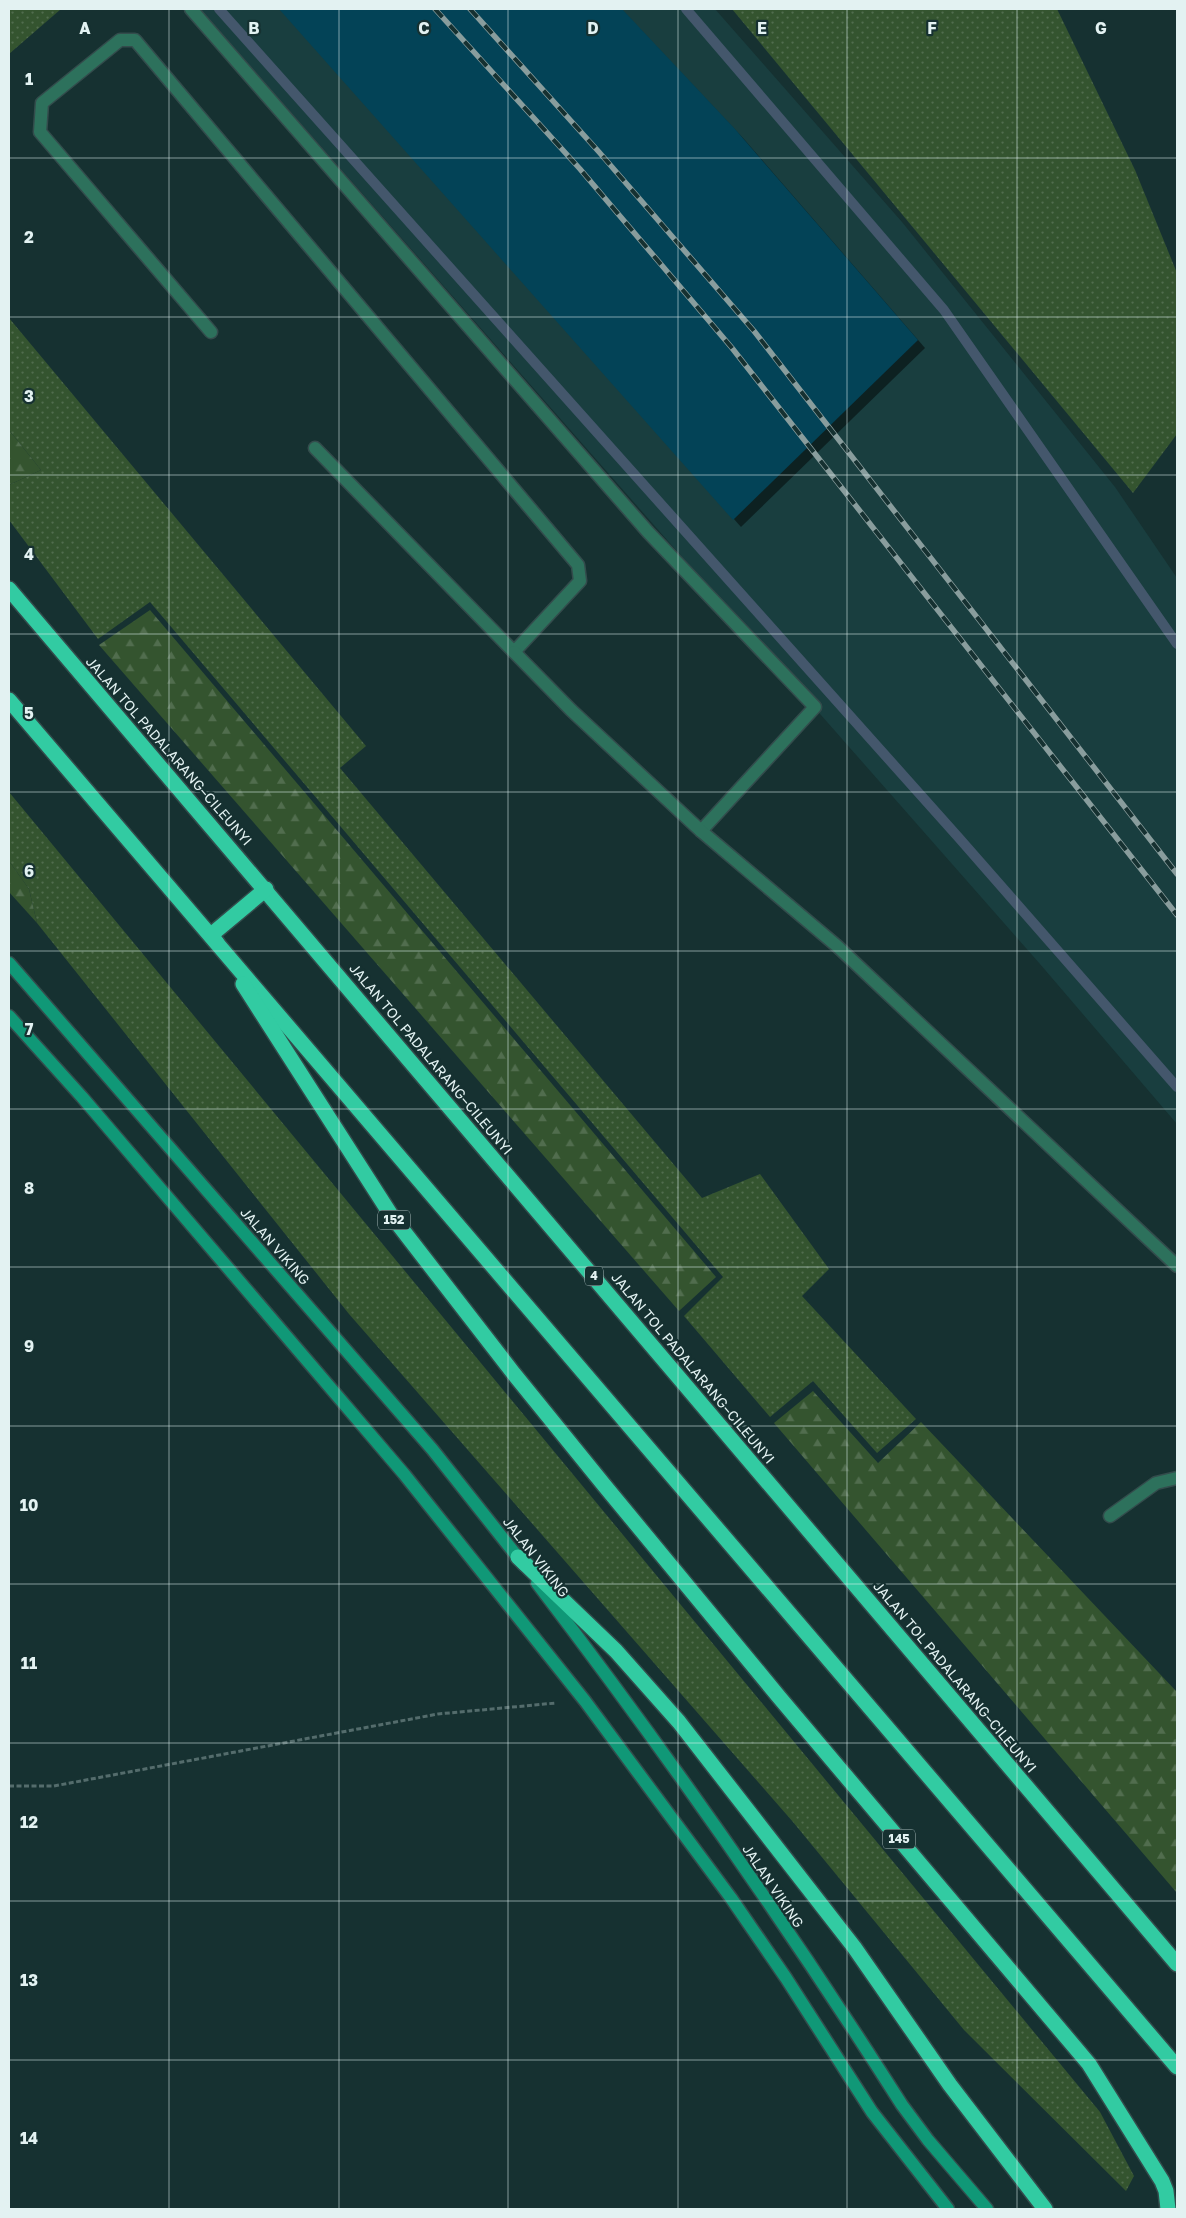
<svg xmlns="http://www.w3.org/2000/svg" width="1186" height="2218" viewBox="0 0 1186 2218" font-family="'Golos Text',sans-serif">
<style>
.built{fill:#193e3f}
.grass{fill:url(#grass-dots)}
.forest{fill:url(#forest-firs)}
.shadow{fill:#0007}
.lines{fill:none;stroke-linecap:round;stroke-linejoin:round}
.stream{stroke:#44576c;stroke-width:10}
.building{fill:#034357}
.lane-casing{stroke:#334c4c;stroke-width:15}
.secondary-casing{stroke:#334c4c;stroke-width:15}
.highway-casing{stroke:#334c4c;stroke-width:18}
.path{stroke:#546c6c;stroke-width:3;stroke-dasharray:5 2.5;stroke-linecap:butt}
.lane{stroke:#2d715c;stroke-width:12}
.secondary{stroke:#109877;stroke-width:12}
.highway{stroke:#32cba2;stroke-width:15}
.rail-casing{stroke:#899d9d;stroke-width:5.5}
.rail{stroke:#163131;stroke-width:4;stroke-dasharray:11;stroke-linecap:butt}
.grid{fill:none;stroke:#e3f2f2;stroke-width:1;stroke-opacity:0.55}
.labels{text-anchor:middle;stroke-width:4.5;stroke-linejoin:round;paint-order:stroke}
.shield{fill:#163131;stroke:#a6b8b8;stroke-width:1}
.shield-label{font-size:12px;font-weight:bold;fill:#e3f2f2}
.street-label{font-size:14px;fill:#e3f2f2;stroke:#163131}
.grid-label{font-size:16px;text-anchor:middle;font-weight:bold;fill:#e3f2f2;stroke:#163131;stroke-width:4.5;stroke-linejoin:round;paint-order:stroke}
</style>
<defs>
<pattern id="grass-dots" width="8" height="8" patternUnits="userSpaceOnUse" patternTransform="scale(1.25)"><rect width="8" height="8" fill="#34542f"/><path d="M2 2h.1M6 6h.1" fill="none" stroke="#516d4e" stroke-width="1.8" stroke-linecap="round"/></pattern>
<pattern id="forest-firs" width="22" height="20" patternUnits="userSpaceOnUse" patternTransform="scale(1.25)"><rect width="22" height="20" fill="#34542f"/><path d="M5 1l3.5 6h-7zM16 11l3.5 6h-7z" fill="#516d4e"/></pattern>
</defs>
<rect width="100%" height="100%" fill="#163131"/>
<polygon class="built" points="200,9 715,9 902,222 1115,487 1177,578 1177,1124 1040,964"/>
<g class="grass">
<polygon points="9,9 61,9 9,54"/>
<polygon points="732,9 1057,9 1135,170 1177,273 1177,434 1133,493"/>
<polygon points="9,318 366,746 340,768 702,1198 760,1174 829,1269 802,1296 916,1419 877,1453 813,1381 770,1417 684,1316 723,1277 150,602 98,639 9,520 9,485 41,470 9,430"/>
<polygon points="9,792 1100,2112 1134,2176 1126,2191 964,2030 793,1822 349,1314 37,923 29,889 9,861"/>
</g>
<g class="forest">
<polygon points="9,430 41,470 9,485"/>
<polygon points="150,610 716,1277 679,1311 99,645"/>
<polygon points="9,861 29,889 37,923 9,892"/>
<polygon points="813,1391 878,1463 921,1422 1177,1692 1177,1893 774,1423"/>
</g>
<polygon class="shadow" points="281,9 621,9 743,138 925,348 741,527"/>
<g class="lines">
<g class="stream">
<polyline points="219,9 959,838 1177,1087"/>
<polyline points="686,9 944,310 1177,644"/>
</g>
</g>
<polygon class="building" points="279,9 622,9 735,129 918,340 733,520"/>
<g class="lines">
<g class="lane-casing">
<g id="lane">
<polyline points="191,9 648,532 815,707 701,831"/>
<polyline points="211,332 40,132 42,103 120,40 135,40 578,565 580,581 514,652 315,448"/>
<polyline points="514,652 571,710 701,831 837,946 1177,1266"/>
<polyline points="1110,1516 1156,1483 1177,1478"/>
</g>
</g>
<g class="secondary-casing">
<g id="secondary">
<polyline points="9,963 432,1449 524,1565"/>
<polyline points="9,1016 82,1097 404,1474 585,1701 731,1898 786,1978 872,2112 948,2209"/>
<path d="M537,1583C666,1752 788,1926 902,2105L928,2140L987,2209"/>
</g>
</g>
<g class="highway-casing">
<g id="highway">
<polyline points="9,589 1177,1964"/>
<polyline points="9,700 1177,2067"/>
<polyline points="217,943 211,935 266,889"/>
<polyline points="243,984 391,1215 514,1374 604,1485 779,1697 1089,2064 1162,2181 1166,2191 1168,2209"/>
<polyline points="518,1557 616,1651 679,1722 854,1947 950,2085 1045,2209"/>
</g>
</g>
<polyline class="path" points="9,1786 54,1786 438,1714 556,1703"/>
<use href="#lane" class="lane"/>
<use href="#secondary" class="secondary"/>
<use href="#highway" class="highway"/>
<g class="rail-casing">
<g id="rail">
<polyline points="435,9 580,169 732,348 1177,915"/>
<polyline points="470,9 599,152 754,331 1177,874"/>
</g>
</g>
<use href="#rail" class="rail"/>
</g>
<path class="grid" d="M169,9V2209M339,9V2209M508,9V2209M678,9V2209M847,9V2209M1017,9V2209M9,158H1177M9,317H1177M9,475H1177M9,634H1177M9,792H1177M9,951H1177M9,1109H1177M9,1267H1177M9,1426H1177M9,1584H1177M9,1743H1177M9,1901H1177M9,2060H1177"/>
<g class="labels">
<g class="shield">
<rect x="378" y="1210.5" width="32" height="19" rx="4"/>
<rect x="585" y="1266.5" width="18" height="19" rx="4"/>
<rect x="883" y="1829.5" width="32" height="19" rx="4"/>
</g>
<g class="shield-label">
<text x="394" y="1224">152</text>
<text x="594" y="1280">4</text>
<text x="899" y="1843">145</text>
</g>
<g class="street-label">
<text transform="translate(169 751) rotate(49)" y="5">JALAN TOL PADALARANG–CILEUNYI</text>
<text transform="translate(431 1059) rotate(50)" y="5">JALAN TOL PADALARANG–CILEUNYI</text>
<text transform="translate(275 1246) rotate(49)" y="5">JALAN VIKING</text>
<text transform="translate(693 1368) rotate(50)" y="5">JALAN TOL PADALARANG–CILEUNYI</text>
<text transform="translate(536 1557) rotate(52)" y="5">JALAN VIKING</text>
<text transform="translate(955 1677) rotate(50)" y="5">JALAN TOL PADALARANG–CILEUNYI</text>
<text transform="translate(773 1886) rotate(56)" y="5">JALAN VIKING</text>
</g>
</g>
<g class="grid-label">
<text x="85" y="34">A</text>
<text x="254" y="34">B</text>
<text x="424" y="34">C</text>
<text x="593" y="34">D</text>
<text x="762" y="34">E</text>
<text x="932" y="34">F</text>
<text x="1101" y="34">G</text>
<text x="29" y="85">1</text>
<text x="29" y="243">2</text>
<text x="29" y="402">3</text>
<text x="29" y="560">4</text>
<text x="29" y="719">5</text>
<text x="29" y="877">6</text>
<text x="29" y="1035">7</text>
<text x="29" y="1194">8</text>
<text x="29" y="1352">9</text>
<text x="29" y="1511">10</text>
<text x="29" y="1669">11</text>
<text x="29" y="1828">12</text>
<text x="29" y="1986">13</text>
<text x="29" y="2144">14</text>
</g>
<rect width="1186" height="2218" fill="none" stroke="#e3f2f2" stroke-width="20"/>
</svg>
